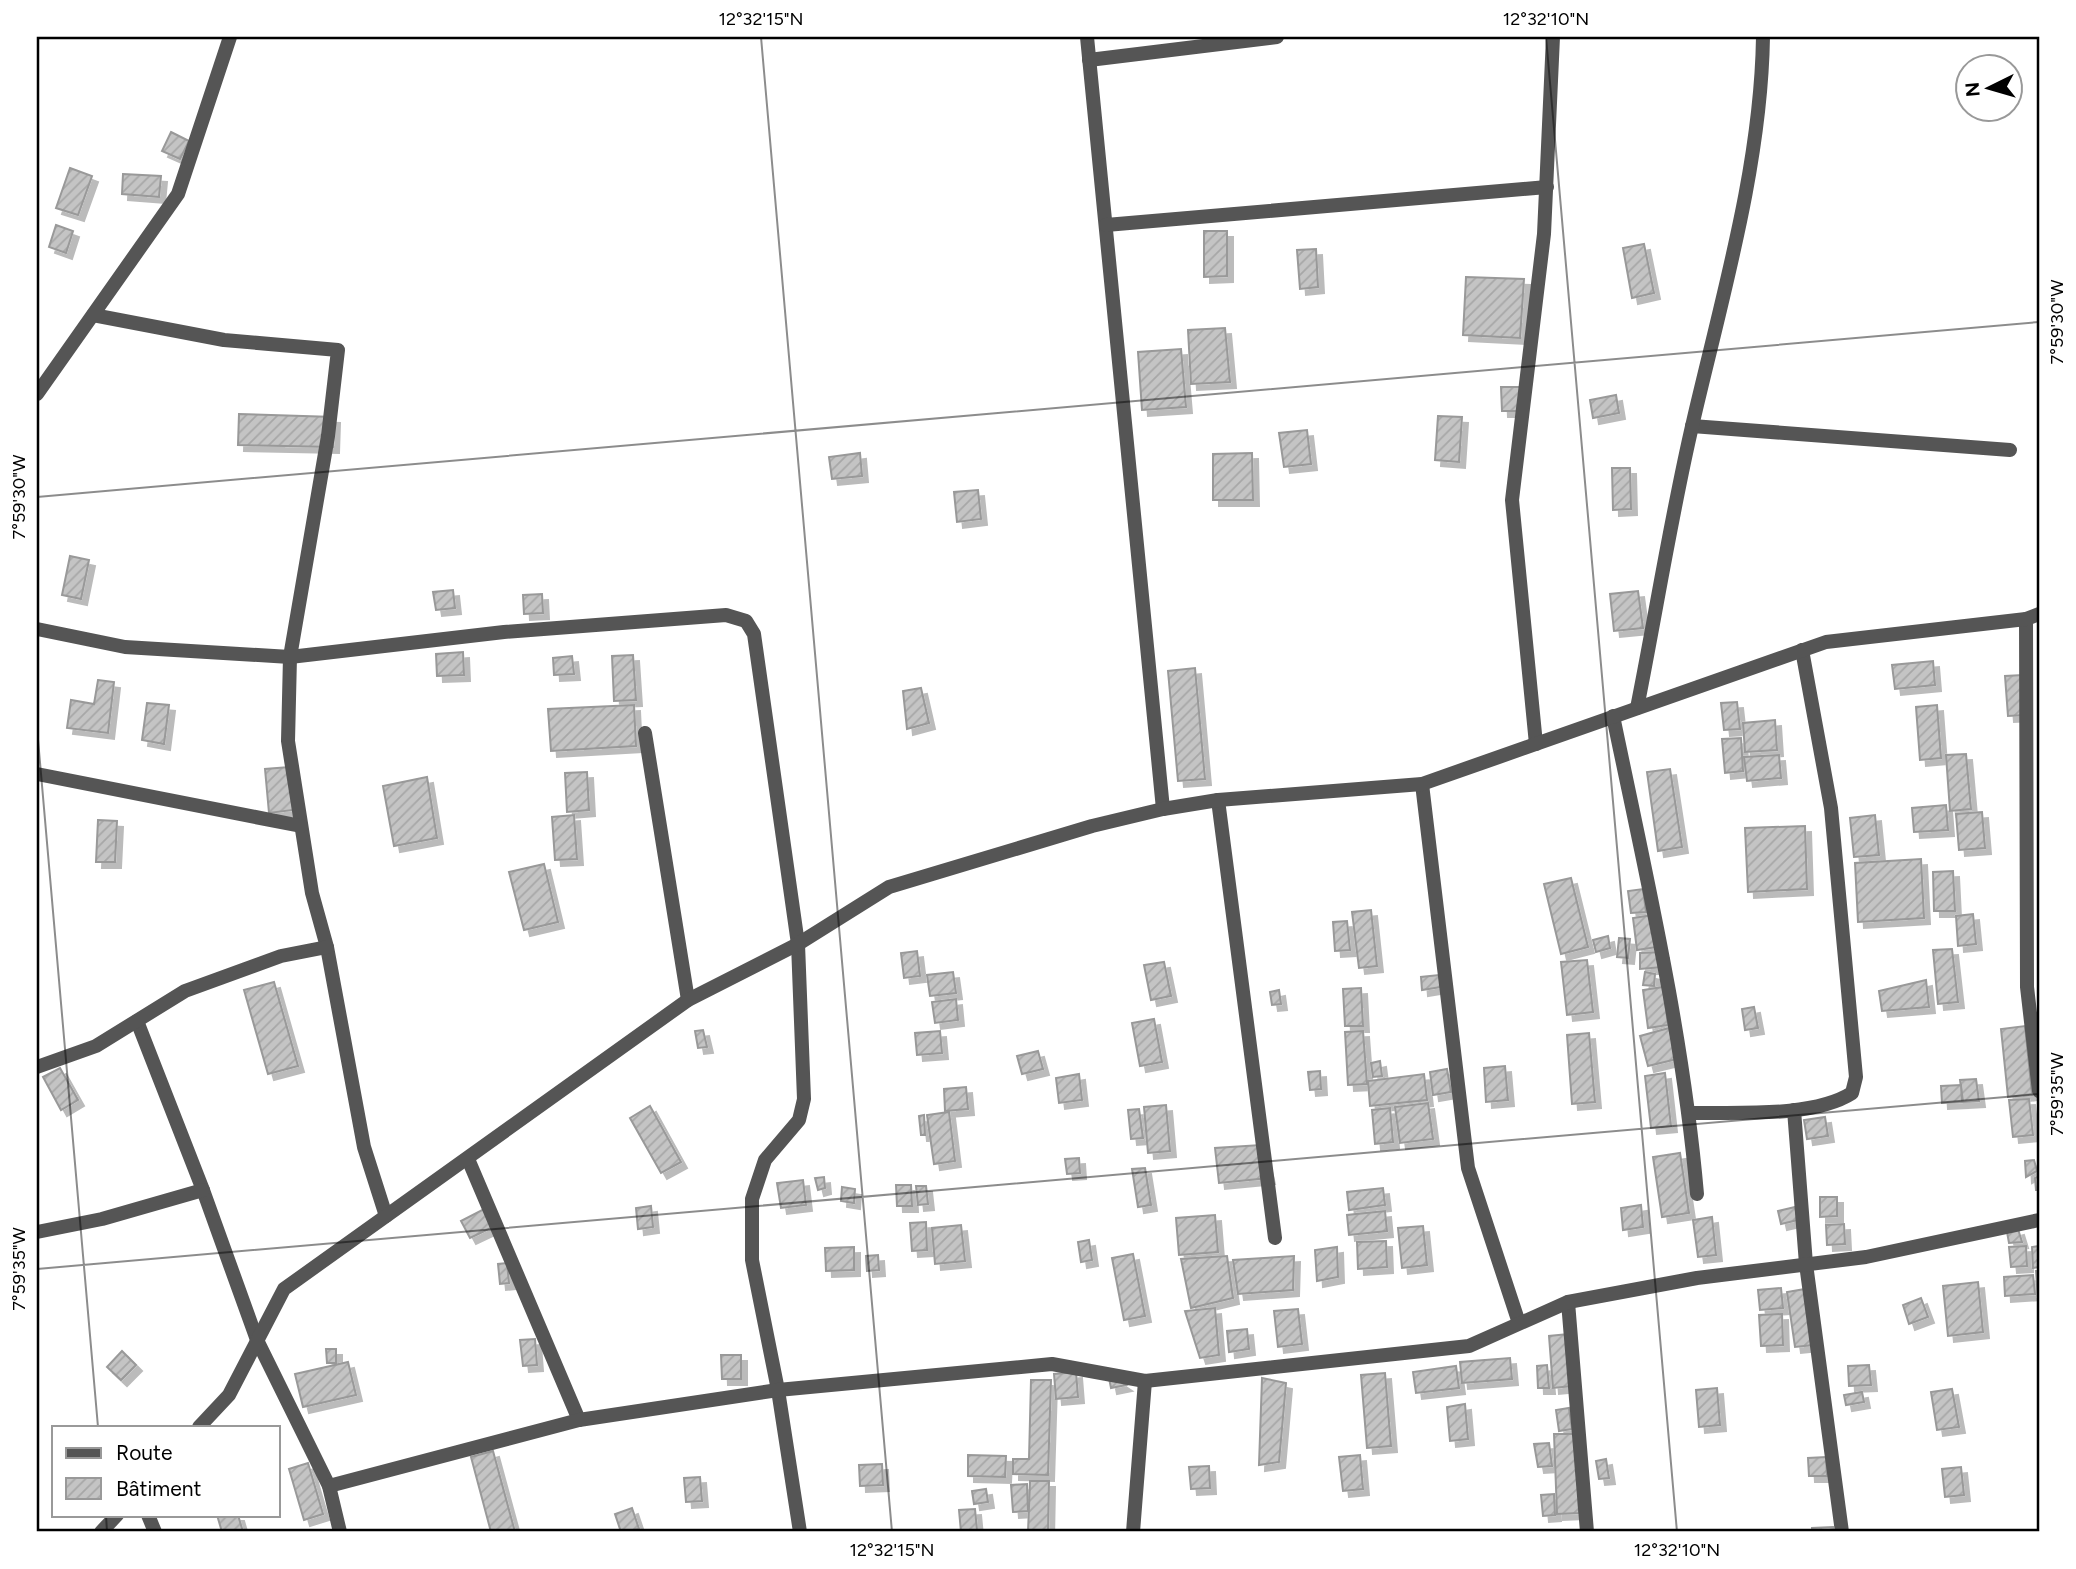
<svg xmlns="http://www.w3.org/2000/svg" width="2076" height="1569" viewBox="0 0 2076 1569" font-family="Figtree,sans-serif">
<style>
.building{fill:url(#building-hatch);stroke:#999;stroke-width:2;filter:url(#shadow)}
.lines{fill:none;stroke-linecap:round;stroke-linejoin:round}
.street{stroke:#555;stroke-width:14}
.ticks{fill:none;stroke:#000;stroke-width:2;stroke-opacity:0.45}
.neatline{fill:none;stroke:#000;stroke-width:2.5}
.ticks-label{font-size:18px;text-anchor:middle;fill:#000}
</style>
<defs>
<pattern id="building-hatch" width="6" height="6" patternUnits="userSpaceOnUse" patternTransform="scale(1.75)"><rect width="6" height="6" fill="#c4c4c4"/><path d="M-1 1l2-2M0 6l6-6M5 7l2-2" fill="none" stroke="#a7a7a7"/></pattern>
<filter id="shadow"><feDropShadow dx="6" dy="6" stdDeviation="0" flood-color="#0004"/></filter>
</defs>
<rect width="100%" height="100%" fill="#fff"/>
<g class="building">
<polygon points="171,132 189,141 180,159 162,151"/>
<polygon points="70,168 92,176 78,215 56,208"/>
<polygon points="123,174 161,176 159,197 122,194"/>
<polygon points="56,225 73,231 66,253 49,247"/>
<polygon points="1204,231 1227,231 1227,276 1204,277"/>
<polygon points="1644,244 1654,293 1632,298 1623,248"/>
<polygon points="1316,249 1318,287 1300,289 1297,250"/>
<polygon points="1466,277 1524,279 1520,338 1463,335"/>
<polygon points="1225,328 1230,382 1191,384 1188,330"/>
<polygon points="1181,349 1186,407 1142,410 1138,352"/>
<polygon points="1501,387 1521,387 1521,411 1502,411"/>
<polygon points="1616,395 1619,413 1593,418 1590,400"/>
<polygon points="239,414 334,417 333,447 238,445"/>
<polygon points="1438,416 1462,417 1459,462 1435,460"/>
<polygon points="1307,430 1311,464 1284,467 1279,433"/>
<polygon points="860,453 862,476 832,479 829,457"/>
<polygon points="1252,453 1253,500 1213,500 1213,454"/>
<polygon points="1612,468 1630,468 1631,509 1613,510"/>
<polygon points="978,490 981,519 957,522 954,492"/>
<polygon points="70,556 89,560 81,599 62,595"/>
<polygon points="453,590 455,608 436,610 433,592"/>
<polygon points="1638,591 1643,628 1614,631 1610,594"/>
<polygon points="542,594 543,613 524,614 523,595"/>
<polygon points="463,652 464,675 437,676 436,654"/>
<polygon points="633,655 636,700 614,701 612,656"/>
<polygon points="572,656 574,674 554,675 553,658"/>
<polygon points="1933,661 1935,685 1895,689 1892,665"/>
<polygon points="1195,668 1205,779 1178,781 1168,671"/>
<polygon points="2023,675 2026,715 2008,716 2005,676"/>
<polygon points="98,680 114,682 108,733 67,728 71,700 94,704"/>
<polygon points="921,688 929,723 907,729 903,691"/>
<polygon points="1737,702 1740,729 1724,730 1721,703"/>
<polygon points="147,703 169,705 164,744 142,740"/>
<polygon points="634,705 636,746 551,751 548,709"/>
<polygon points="1937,705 1941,758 1920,760 1916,707"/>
<polygon points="1775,720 1777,750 1745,752 1743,723"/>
<polygon points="1741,738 1743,771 1725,773 1722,739"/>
<polygon points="1966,754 1971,809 1950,811 1946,755"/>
<polygon points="1779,755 1781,778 1747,781 1744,757"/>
<polygon points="289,767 293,810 269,813 265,769"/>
<polygon points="1670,769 1682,847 1658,851 1647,772"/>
<polygon points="587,772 589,810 567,812 565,773"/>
<polygon points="427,777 437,838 394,846 383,786"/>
<polygon points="1946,805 1948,830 1914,832 1912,808"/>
<polygon points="1982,812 1985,848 1959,850 1956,814"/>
<polygon points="574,815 577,859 555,860 552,817"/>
<polygon points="1875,815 1879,855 1854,857 1850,818"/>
<polygon points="98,820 117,821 115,862 96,862"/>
<polygon points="1805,826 1807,889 1748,892 1745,828"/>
<polygon points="1921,859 1924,918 1858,922 1855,863"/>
<polygon points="544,864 558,922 524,930 509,872"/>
<polygon points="1953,871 1955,911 1934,911 1933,872"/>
<polygon points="1571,878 1588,947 1561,954 1544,884"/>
<polygon points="1643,889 1646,912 1631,913 1628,891"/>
<polygon points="1371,910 1377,966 1359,968 1352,912"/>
<polygon points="1973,914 1976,944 1958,946 1956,916"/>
<polygon points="1653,915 1657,947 1637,950 1633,918"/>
<polygon points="1347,921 1350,950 1335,951 1333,922"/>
<polygon points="1608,936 1610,948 1596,952 1593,940"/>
<polygon points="1619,938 1630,939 1628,958 1617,957"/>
<polygon points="1952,949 1958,1002 1938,1004 1933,950"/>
<polygon points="917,951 920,976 904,978 901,953"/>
<polygon points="1663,952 1663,967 1640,969 1640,953"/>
<polygon points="1587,960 1593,1012 1567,1015 1561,962"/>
<polygon points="1164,962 1171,996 1151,1000 1144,965"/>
<polygon points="953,972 956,993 930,996 927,975"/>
<polygon points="1645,972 1655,974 1654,986 1643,985"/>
<polygon points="1439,975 1441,987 1422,990 1421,977"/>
<polygon points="1926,980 1929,1007 1882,1011 1879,991"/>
<polygon points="274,982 298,1066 268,1074 244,990"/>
<polygon points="1663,987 1668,1025 1648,1028 1643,990"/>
<polygon points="1361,988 1363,1026 1345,1026 1343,989"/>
<polygon points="1279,990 1281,1004 1272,1005 1270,992"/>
<polygon points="956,999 958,1020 935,1023 932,1002"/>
<polygon points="1754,1007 1758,1028 1745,1030 1742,1009"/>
<polygon points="1154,1019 1162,1062 1140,1066 1132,1023"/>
<polygon points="2025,1026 2032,1094 2008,1097 2001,1029"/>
<polygon points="1669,1028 1677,1059 1648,1066 1640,1036"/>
<polygon points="703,1030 707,1047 698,1048 695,1031"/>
<polygon points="940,1031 942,1053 917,1055 915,1033"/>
<polygon points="1363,1031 1367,1084 1348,1085 1345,1032"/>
<polygon points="1589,1033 1595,1102 1572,1104 1567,1035"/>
<polygon points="1038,1051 1043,1069 1022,1074 1017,1056"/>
<polygon points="1380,1061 1382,1076 1373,1077 1371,1063"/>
<polygon points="1505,1066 1508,1100 1486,1102 1484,1068"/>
<polygon points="60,1068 78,1100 61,1110 43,1077"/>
<polygon points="1447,1069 1451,1092 1433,1095 1430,1072"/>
<polygon points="1320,1071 1321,1089 1310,1090 1308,1072"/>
<polygon points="1665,1073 1671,1126 1651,1128 1645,1076"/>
<polygon points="1079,1074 1082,1100 1059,1103 1056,1078"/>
<polygon points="1424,1074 1427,1100 1370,1106 1368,1081"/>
<polygon points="1976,1079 1979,1101 1963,1102 1960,1080"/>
<polygon points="1961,1085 1962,1102 1942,1103 1941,1086"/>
<polygon points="966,1087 968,1109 945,1111 944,1089"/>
<polygon points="2029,1099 2033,1135 2013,1137 2009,1100"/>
<polygon points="1428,1103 1433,1139 1400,1143 1395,1107"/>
<polygon points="1166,1105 1170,1151 1148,1153 1144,1107"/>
<polygon points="650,1106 681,1162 661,1173 630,1118"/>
<polygon points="1390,1108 1393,1142 1375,1144 1372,1110"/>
<polygon points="1139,1109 1143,1138 1131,1139 1128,1110"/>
<polygon points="949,1112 955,1161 934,1164 927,1115"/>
<polygon points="924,1115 925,1135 921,1135 919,1116"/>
<polygon points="1825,1117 1828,1136 1807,1139 1804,1120"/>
<polygon points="1261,1145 1269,1178 1219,1183 1215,1148"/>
<polygon points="1680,1153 1689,1213 1662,1217 1653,1157"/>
<polygon points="1079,1158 1080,1173 1067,1174 1065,1159"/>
<polygon points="2034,1160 2037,1171 2026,1177 2025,1161"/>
<polygon points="1145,1168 1151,1205 1138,1207 1132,1169"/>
<polygon points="2039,1176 2039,1190 2036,1190 2035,1178"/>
<polygon points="824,1177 825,1188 818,1190 815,1178"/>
<polygon points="803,1180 806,1205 781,1208 777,1183"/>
<polygon points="896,1185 911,1185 912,1206 897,1206"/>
<polygon points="916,1186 926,1186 928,1204 918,1205"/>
<polygon points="842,1187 855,1189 854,1203 841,1201"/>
<polygon points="1383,1188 1385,1205 1349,1210 1347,1192"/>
<polygon points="1820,1197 1837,1197 1837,1216 1820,1217"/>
<polygon points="1641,1205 1643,1227 1623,1230 1621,1208"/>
<polygon points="651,1206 653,1227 638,1229 636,1208"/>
<polygon points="1795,1207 1798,1220 1781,1224 1778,1211"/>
<polygon points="484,1209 493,1227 470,1238 461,1221"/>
<polygon points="1385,1211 1387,1231 1349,1235 1347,1215"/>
<polygon points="1215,1215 1218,1252 1179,1255 1176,1218"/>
<polygon points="1712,1217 1716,1255 1698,1257 1693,1220"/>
<polygon points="926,1222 927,1250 912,1251 910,1223"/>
<polygon points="1844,1224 1845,1244 1827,1245 1826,1225"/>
<polygon points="961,1225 965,1261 935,1264 932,1228"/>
<polygon points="1423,1226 1427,1265 1402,1268 1398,1228"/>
<polygon points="2018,1229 2022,1242 2009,1243 2007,1232"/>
<polygon points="1089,1240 1092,1260 1081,1262 1078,1242"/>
<polygon points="1386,1241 1387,1267 1358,1269 1357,1242"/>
<polygon points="2026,1246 2027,1266 2011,1267 2009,1247"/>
<polygon points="2039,1246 2039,1267 2033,1268 2032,1247"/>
<polygon points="854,1247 854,1270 826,1271 825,1248"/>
<polygon points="1337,1247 1338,1277 1317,1281 1315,1250"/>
<polygon points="1133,1254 1145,1316 1124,1320 1112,1258"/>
<polygon points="878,1255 879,1270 867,1271 866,1256"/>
<polygon points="1227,1256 1233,1298 1191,1308 1181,1259"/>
<polygon points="1294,1256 1293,1290 1238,1294 1233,1260"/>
<polygon points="507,1263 509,1283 500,1284 498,1264"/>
<polygon points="2036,1271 2039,1271 2039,1312"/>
<polygon points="2033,1275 2035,1294 2005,1296 2004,1277"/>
<polygon points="1978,1282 1983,1332 1948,1336 1943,1286"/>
<polygon points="1781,1288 1783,1308 1760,1310 1758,1290"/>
<polygon points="1805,1289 1813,1345 1795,1347 1787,1292"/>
<polygon points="1921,1298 1928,1317 1909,1324 1903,1305"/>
<polygon points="1215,1308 1219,1355 1200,1358 1185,1311"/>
<polygon points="1298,1309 1302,1344 1278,1347 1274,1311"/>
<polygon points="1782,1314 1783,1345 1761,1346 1759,1315"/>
<polygon points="1247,1329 1249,1349 1229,1352 1227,1331"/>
<polygon points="1568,1334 1572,1386 1553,1388 1549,1336"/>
<polygon points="535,1339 537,1365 523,1366 520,1340"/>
<polygon points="326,1349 336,1349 336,1363 327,1363"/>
<polygon points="122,1351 136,1365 121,1380 107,1367"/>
<polygon points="721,1355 741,1355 741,1379 722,1379"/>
<polygon points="1510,1358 1512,1379 1462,1383 1460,1362"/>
<polygon points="348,1362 356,1395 303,1407 295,1374"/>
<polygon points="1547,1365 1549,1388 1538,1388 1537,1366"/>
<polygon points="1869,1365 1871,1385 1849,1386 1848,1366"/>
<polygon points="1456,1366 1459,1388 1416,1393 1413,1372"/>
<polygon points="1076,1372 1078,1397 1056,1399 1054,1374"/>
<polygon points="1108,1373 1126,1385 1111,1388"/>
<polygon points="1385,1373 1391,1446 1367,1448 1361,1375"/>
<polygon points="1262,1378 1286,1383 1279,1462 1259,1465"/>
<polygon points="1031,1380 1051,1380 1048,1475 1013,1474 1013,1459 1029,1459"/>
<polygon points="1717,1388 1720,1425 1699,1427 1696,1390"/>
<polygon points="1952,1389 1959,1427 1937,1430 1931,1392"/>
<polygon points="1862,1392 1864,1402 1846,1405 1844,1395"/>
<polygon points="1465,1404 1468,1439 1450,1441 1447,1407"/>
<polygon points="1569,1408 1572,1429 1559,1431 1556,1410"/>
<polygon points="1554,1434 1576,1434 1579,1513 1557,1514"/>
<polygon points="1549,1443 1552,1466 1538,1467 1534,1444"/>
<polygon points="493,1451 515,1532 491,1532 471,1457"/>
<polygon points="968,1455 1006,1456 1005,1477 968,1476"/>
<polygon points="1360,1455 1363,1489 1343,1491 1339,1457"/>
<polygon points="1826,1457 1827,1476 1809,1476 1808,1458"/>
<polygon points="1606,1459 1609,1478 1599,1479 1596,1461"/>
<polygon points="308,1463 323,1514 304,1520 289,1469"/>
<polygon points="882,1464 883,1485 860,1486 859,1465"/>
<polygon points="1209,1466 1210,1488 1191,1489 1189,1467"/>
<polygon points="1961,1467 1964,1495 1945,1497 1942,1469"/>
<polygon points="700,1477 702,1501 686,1502 684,1478"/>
<polygon points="1030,1481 1049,1481 1048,1532 1028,1532"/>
<polygon points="1027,1484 1028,1511 1013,1512 1011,1485"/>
<polygon points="986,1489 988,1502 974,1504 972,1491"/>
<polygon points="1554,1494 1555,1515 1543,1516 1541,1495"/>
<polygon points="632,1508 639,1529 621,1532 615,1514"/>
<polygon points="975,1509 977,1530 961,1532 959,1510"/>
<polygon points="217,1515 238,1515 243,1532 222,1532"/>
<polygon points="1833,1527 1834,1532 1812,1532 1812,1528"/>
</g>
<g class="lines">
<g class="street">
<polyline points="1087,37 1163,809"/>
<polyline points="1089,60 1277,37"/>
<polyline points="1106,225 1547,187"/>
<polyline points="93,315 224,340 338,350 328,436 290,657 288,741 312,893 327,947 364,1147 386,1216"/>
<polyline points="37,394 178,194 230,37"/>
<polyline points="1692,426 2010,450"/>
<polyline points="2026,619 2027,987 2039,1091"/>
<polyline points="37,629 125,647 290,657 504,632 726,615 746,621 754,634 798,944 804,1099 799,1120 765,1160 752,1199 752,1260 778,1390 800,1532"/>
<path d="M1637,708C1656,613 1671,516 1693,422C1722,297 1761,166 1763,37"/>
<path d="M1613,716C1646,875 1683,1033 1697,1194"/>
<polyline points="645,733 688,1000"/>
<polyline points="1536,744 1512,500 1544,234 1553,37"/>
<polyline points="37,774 301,826"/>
<polyline points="1422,784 1468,1168 1519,1323"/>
<polyline points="1218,800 1275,1238"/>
<polyline points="137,1021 203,1190 257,1340 329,1486 340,1532"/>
<polyline points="37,1067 96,1046 185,991 281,956 327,947"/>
<polyline points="1794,1110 1806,1264 1842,1532"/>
<path d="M1690,1113C1736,1112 1813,1118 1852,1093L1856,1077L1831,808L1802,650"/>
<polyline points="468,1159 579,1420"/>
<polyline points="37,1232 102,1219 203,1190"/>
<polyline points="1568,1302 1587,1532"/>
<polyline points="199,1427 229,1395 284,1289 688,1000 798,944 889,887 1092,826 1163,809 1218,800 1422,784 1826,642 2026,619 2039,614"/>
<polyline points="329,1486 579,1420 778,1390 1052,1364 1145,1381 1469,1346 1568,1302 1697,1278 1866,1257 2039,1220"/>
<polyline points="148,1515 155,1532"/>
<polyline points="101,1532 117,1515"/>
<polyline points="1133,1532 1145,1381"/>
</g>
</g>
<path class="ticks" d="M761,37L892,1532M1546,37L1677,1532M37,497L2039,322M37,728L98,1427M37,1269L2039,1094M106,1515L107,1532"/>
<rect width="2076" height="1569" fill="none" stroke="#ffffff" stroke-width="77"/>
<rect x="52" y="1426" width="228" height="91" fill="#ffffff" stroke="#999999" stroke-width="2"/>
<rect x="66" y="1448" width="35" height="10" fill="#555555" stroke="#999999" stroke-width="2"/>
<text x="116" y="1460" font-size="21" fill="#000000">Route</text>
<rect x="66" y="1478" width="35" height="21" fill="url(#building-hatch)" stroke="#999999" stroke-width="2"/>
<text x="116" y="1496" font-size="21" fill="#000000">Bâtiment</text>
<g transform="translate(1989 88) rotate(265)"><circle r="33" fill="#ffffff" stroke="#999999" stroke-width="2"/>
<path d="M0-5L12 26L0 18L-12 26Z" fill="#000000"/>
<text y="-10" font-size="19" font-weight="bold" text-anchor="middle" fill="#000000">N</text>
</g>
<rect x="38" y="38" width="2000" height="1492" class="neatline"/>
<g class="ticks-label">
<text x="761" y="25">12°32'15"N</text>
<text x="1546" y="25">12°32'10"N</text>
<text transform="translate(2057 322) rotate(-90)" y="6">7°59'30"W</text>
<text transform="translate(19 497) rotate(-90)" y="6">7°59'30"W</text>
<text transform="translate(2057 1094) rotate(-90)" y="6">7°59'35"W</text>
<text transform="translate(19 1269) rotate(-90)" y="6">7°59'35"W</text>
<text x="892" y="1556">12°32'15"N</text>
<text x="1677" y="1556">12°32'10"N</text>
</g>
</svg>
